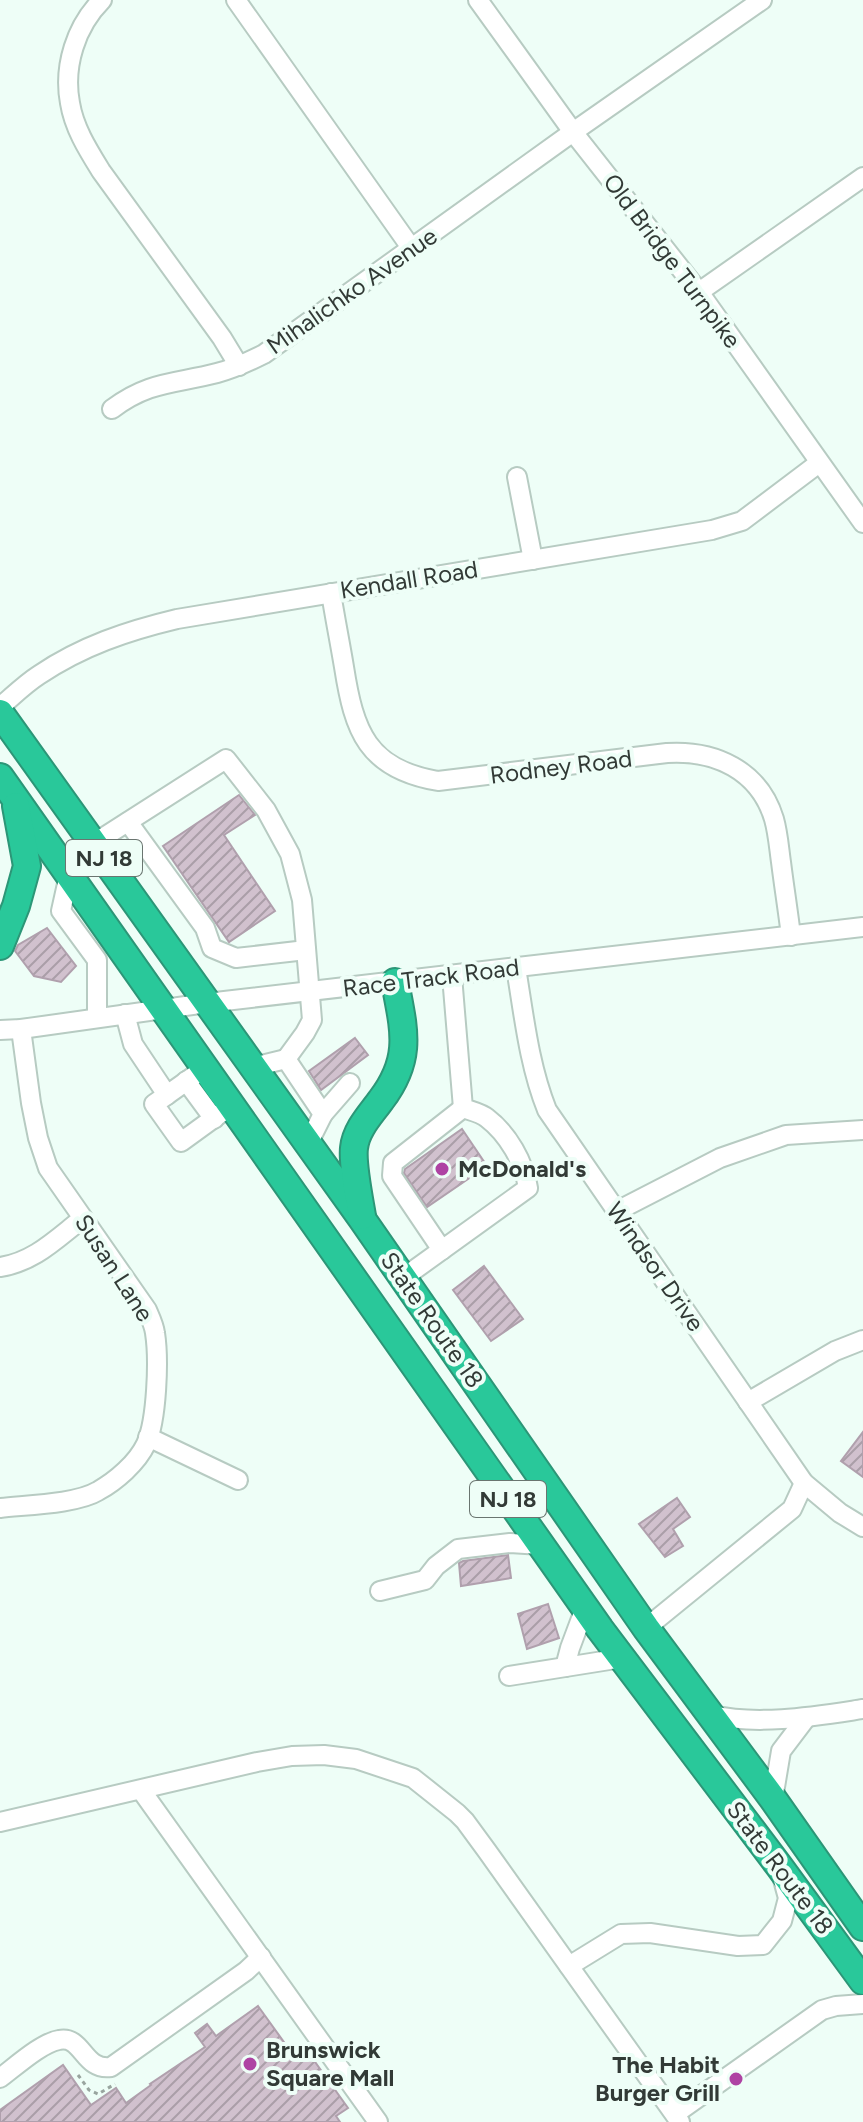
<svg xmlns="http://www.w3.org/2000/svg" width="863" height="2122" viewBox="0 0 863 2122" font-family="Figtree,sans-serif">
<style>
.building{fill:url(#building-hatch);stroke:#b0a0ad;stroke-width:2}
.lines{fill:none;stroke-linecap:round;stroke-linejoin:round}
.minor-casing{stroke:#b7cbc2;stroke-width:22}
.highway-casing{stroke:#2c9677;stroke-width:30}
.path{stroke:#99a59f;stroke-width:3;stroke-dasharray:4 4;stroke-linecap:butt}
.minor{stroke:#fff;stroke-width:18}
.highway{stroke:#29c89a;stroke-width:26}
.poi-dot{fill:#ae43a3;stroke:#eefef7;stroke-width:3}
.labels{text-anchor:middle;stroke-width:8;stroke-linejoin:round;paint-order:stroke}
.shield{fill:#eefef7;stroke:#6a7570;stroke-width:2}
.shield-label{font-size:22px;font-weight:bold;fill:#323a36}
.street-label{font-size:24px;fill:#323a36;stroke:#eefef7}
.poi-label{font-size:24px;font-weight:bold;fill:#323a36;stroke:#eefef7;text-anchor:start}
</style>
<defs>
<pattern id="building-hatch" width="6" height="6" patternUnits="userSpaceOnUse" patternTransform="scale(2)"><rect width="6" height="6" fill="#d1c1ce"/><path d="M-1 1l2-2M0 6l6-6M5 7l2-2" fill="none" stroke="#aa9ea8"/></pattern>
</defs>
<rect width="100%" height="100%" fill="#eefef7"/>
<g class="building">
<polygon points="239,795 255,815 224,835 275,911 229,942 163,846"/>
<polygon points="47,928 76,966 61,982 34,976 15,951 18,945"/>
<polygon points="355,1038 368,1055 321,1090 309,1071"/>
<polygon points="462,1129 487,1166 427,1207 404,1173 405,1169"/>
<polygon points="484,1266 523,1319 491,1341 453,1290"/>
<polygon points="863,1432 863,1477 841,1461"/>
<polygon points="677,1498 690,1517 673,1529 683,1546 665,1557 639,1524"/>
<polygon points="508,1555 511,1578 461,1586 459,1563 463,1561"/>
<polygon points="548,1604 559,1638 527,1649 518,1614"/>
<polygon points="258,2006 294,2056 305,2048 348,2108 336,2116 340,2122 0,2122 0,2110 63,2065 91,2105 116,2088 126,2103 151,2085 150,2084 205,2047 195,2033 207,2024 216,2036"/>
</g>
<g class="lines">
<g class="minor-casing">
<g id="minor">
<path d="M102,0C76,26 63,66 70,103C74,128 88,150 101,171L222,338L239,366"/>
<polyline points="236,0 412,249"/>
<polyline points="478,0 573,132 699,292 863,523"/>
<polyline points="699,292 863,177"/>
<path d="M112,409C149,381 175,384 217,373C233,369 248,362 264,354L573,132L762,0"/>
<polyline points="517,477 533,560"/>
<path d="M331,593C335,618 340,643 344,667C354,731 367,769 438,781L667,753C715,750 759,770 774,819C778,833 779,848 781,862C784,886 788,911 791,936"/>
<path d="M0,707C13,696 25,684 39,675C82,646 127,631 177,619L712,530L742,521L819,463"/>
<polyline points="128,822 205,928 212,948 236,958 306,950"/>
<polyline points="93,844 226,759 266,810 290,854 302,900 312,1020 305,1033 286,1059"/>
<polyline points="69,875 61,911 97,960 97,1018"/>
<path d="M516,968C524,1016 529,1065 547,1110L804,1483L840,1513L863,1527"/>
<polyline points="125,1014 133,1044 167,1095 205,1068"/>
<polyline points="0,1030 21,1029 207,1003 863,927"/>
<polyline points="253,1067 286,1059 323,1114 308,1144"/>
<polyline points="186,1081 214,1119"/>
<polyline points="167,1095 154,1104 181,1142 232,1105"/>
<polyline points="323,1114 350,1083"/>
<polyline points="617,1211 720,1158 786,1135 863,1130"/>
<polyline points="442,1250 392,1176 393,1163 463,1108"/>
<path d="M0,1267C34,1262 56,1239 82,1219"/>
<path d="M403,1278L528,1188C524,1162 508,1134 487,1118C481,1113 471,1111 463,1108L452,976"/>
<polyline points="748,1402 835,1351 863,1340"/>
<polyline points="148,1437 238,1480"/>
<path d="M0,1508C25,1505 77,1504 98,1491C116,1481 137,1463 146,1444C157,1420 159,1359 155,1333C154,1325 150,1317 147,1310L48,1168L38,1138L31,1103L21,1029"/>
<polyline points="380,1591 425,1580 436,1566 458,1549 510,1543 541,1545"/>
<polyline points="646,1628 792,1509 804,1483"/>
<polyline points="565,1667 570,1648 585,1608"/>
<polyline points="509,1676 622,1658"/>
<path d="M712,1715C759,1726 816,1716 863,1709"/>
<polyline points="141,1790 378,2122"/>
<polyline points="773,1799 781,1751 806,1718"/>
<polyline points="0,1822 257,1762 292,1756 324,1755 356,1759 413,1778 457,1813 465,1821 487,1851 680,2122"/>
<polyline points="569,1966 621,1934 650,1933 738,1946 763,1945 782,1921 788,1898 782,1876"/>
<path d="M0,2078C15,2067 41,2043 59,2040C83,2035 83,2071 111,2067L246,1971L261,1957"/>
<polyline points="675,2114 822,2010 836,2006 863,2004"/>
</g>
</g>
<g class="highway-casing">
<g id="highway">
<polyline points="0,713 362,1219 646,1628 773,1799 863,1927"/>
<polyline points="0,777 600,1629 779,1866 863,1981"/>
<polyline points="0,946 16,906 27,866 16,806"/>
<path d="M362,1216C359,1198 352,1164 354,1148C356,1129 371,1114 381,1100C413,1058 404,1030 395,982"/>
</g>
</g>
<polyline class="path" points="78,2075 89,2090 98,2094 115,2084"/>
<use href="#minor" class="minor"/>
<use href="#highway" class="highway"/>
</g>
<g class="poi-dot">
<circle cx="442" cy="1169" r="8"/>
<circle cx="250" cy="2064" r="8"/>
<circle cx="736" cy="2079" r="8"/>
</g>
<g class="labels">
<g class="shield">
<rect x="66" y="840" width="76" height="36" rx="6"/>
<rect x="470" y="1481" width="76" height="36" rx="6"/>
</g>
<g class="shield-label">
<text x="104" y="866">NJ 18</text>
<text x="508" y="1507">NJ 18</text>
</g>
<g class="street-label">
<text transform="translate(672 261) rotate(53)" y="8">Old Bridge Turnpike</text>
<text transform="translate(352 291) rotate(-35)" y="8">Mihalichko Avenue</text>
<text transform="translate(409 580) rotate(-9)" y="8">Kendall Road</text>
<text transform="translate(561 767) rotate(-7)" y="8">Rodney Road</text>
<text transform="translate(431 978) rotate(-7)" y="8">Race Track Road</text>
<text transform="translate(655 1267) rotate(55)" y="8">Windsor Drive</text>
<text transform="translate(114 1268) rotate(57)" y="8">Susan Lane</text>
<text transform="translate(432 1320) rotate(55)" y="8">State Route 18</text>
<text transform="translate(780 1868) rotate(53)" y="8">State Route 18</text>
</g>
<g class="poi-label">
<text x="458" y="1177">McDonald's</text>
<text x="266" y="2058">Brunswick<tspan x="266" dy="28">Square Mall</tspan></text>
<text x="720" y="2073" text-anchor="end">The Habit<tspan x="720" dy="28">Burger Grill</tspan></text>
</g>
</g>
</svg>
